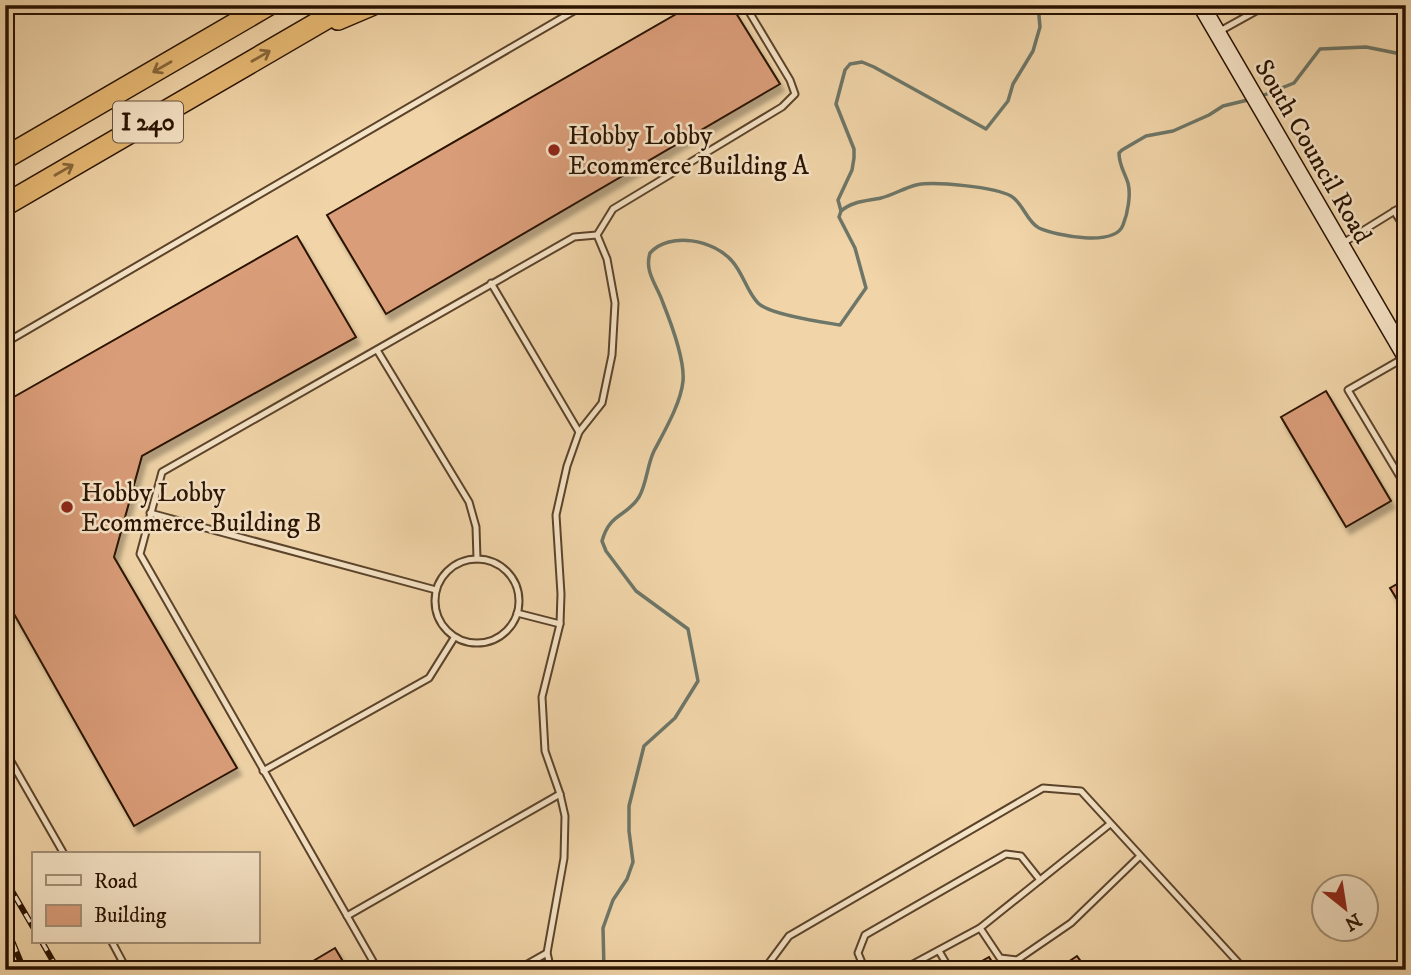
<svg xmlns="http://www.w3.org/2000/svg" width="1411" height="975" viewBox="0 0 1411 975" font-family="'IM FELL DW Pica',serif">
<style>
.lines{fill:none;stroke-linecap:round;stroke-linejoin:round}
.stream{stroke:#6d7668;stroke-width:3.5}
.building{fill:#da9d79;stroke:#291200;stroke-width:2;filter:url(#shadow)}
.service-casing{stroke:#5b432a;stroke-width:9}
.secondary-casing{stroke:#291200;stroke-width:19}
.motorway-casing{stroke:#291200;stroke-width:24}
.service{stroke:#f6e4c7;stroke-width:5}
.secondary{stroke:#f6e4c7;stroke-width:16}
.motorway{stroke:#e8ba74;stroke-width:21}
.rail-casing{stroke:#291200;stroke-width:6}
.rail{stroke:#f6e4c7;stroke-width:3.5;stroke-dasharray:10;stroke-linecap:butt}
.oneway{stroke:#88663a}
.poi-dot{fill:#8f2418;stroke:#f6e4c7;stroke-width:2.5}
.labels{text-anchor:middle;stroke-width:5;stroke-linejoin:round;paint-order:stroke}
.shield{fill:#f6e4c7;stroke:#66513c;stroke-width:2}
.shield-label{font-size:24px;font-weight:bold;fill:#291200}
.poi-label{font-size:26px;fill:#291200;stroke:#f6e4c7;text-anchor:start}
.street-label{font-size:26px;fill:#291200;stroke:#f6e4c7}
</style>
<defs>
<filter id="shadow"><feDropShadow dx="4" dy="7" stdDeviation="2" flood-color="#0004"/></filter>
</defs>
<rect width="100%" height="100%" fill="#f1d5a9"/>
<filter id="stains"><feTurbulence type="fractalNoise" baseFrequency=".00286" numOctaves="4"/><feColorMatrix values="0 0 0 0 .2 0 0 0 0 .09 0 0 0 0 .02 0 0 0 .5 -.17"/></filter>
<radialGradient id="worn" r=".72"><stop offset=".6" stop-color="#630" stop-opacity="0"/><stop offset="1" stop-color="#630" stop-opacity=".3"/></radialGradient>
<g class="lines">
<g class="stream">
<polyline points="1259,97 1294,83 1320,49 1366,47 1406,55"/>
<path d="M841,211C852,201 868,201 881,198C893,195 904,188 916,185C935,181 995,187 1011,196C1023,203 1027,222 1039,228C1057,236 1115,247 1123,225C1128,213 1131,194 1128,183C1124,171 1119,165 1119,153L1122,150L1146,136L1173,131L1209,115L1223,106L1252,99"/>
<path d="M604,970L603,928L613,900L627,879L633,862L629,831V806L644,746L675,718L698,681L688,629L636,591L606,551L602,541C610,512 627,517 639,497C647,483 647,465 654,451C664,432 681,403 683,381C685,359 671,323 663,303C657,285 644,272 650,253C670,231 714,240 732,261C743,273 747,292 758,303C770,315 822,322 840,325L866,288L855,248L839,217L841,211L838,200L852,170L854,158V149L836,104L845,70L850,64L862,62L874,67L986,129L1008,101L1013,84L1033,51L1040,27L1038,5"/>
</g>
</g>
<g class="building">
<polygon points="692,5 731,5 780,84 386,314 327,215"/>
<polygon points="297,236 356,337 142,456 114,557 237,768 134,826 5,598 5,402"/>
<polygon points="1326,391 1391,501 1346,527 1281,417"/>
<polygon points="1406,579 1406,614 1390,588"/>
<polygon points="335,948 348,970 298,970"/>
<polygon points="1077,956 1087,970 1056,970"/>
<polygon points="989,957 997,970 966,970"/>
</g>
<g class="lines">
<g class="service-casing">
<g id="service">
<polyline points="1220,31 1267,5"/>
<polyline points="1394,211 1406,230"/>
<polyline points="1343,243 1406,204"/>
<polyline points="491,283 579,432"/>
<polyline points="1393,332 1406,324"/>
<polyline points="5,343 584,5"/>
<polyline points="377,350 469,502 476,527 477,559"/>
<polyline points="1402,359 1348,390 1406,487"/>
<polyline points="150,513 436,590"/>
<circle cx="477" cy="601" r="42"/>
<polyline points="517,613 560,624"/>
<polyline points="5,751 64,854"/>
<polyline points="263,771 429,678 454,638"/>
<polyline points="1110,824 980,928 1000,958 1017,960 1071,923 1140,856"/>
<polyline points="347,916 560,794"/>
<polyline points="112,942 127,970"/>
<polyline points="939,951 950,970"/>
<polyline points="378,970 140,554 162,472 574,237 597,235"/>
<polyline points="517,970 547,953"/>
<polyline points="551,970 547,953 564,858 565,816 560,794 545,751 542,697 560,624 561,594 556,515 567,466 579,432 602,403 612,355 615,303 607,259 597,235 613,209 782,107 795,94 790,80 745,5"/>
<polyline points="771,970 769,963 789,936 1043,788 1081,791 1245,970"/>
<polyline points="865,970 858,953 865,935 1006,854 1021,856 1040,880"/>
<polyline points="902,970 980,928"/>
</g>
</g>
<g class="secondary-casing">
<polyline id="secondary" points="1201,5 1406,357"/>
</g>
<g class="motorway-casing">
<g id="motorway">
<polyline points="338,19 371,5"/>
<polyline points="5,158 268,5"/>
<polyline points="5,205 349,5"/>
</g>
</g>
<use href="#service" class="service"/>
<use href="#secondary" class="secondary"/>
<use href="#motorway" class="motorway"/>
<g class="rail-casing">
<g id="rail">
<polyline points="5,879 33,927"/>
<polyline points="5,924 24,970"/>
<polyline points="42,942 58,970"/>
</g>
</g>
<use href="#rail" class="rail"/>
</g>
<defs><path id="oneway-shaft" d="M-6 0H5M1.5-3L5.5 0L1.5 3" fill="none" stroke-width="1.6" stroke-linecap="round" stroke-linejoin="round" transform="scale(1.75)"/></defs>
<g class="oneway">
<use href="#oneway-shaft" transform="translate(261 56) rotate(-30)"/>
<use href="#oneway-shaft" transform="translate(162 67) rotate(150)"/>
<use href="#oneway-shaft" transform="translate(64 170) rotate(-30)"/>
</g>
<g class="poi-dot">
<circle cx="554" cy="150" r="7"/>
<circle cx="67" cy="507" r="7"/>
</g>
<g class="labels">
<rect class="shield" x="113" y="101.5" width="70" height="41" rx="5"/>
<g class="shield-label">
<text x="148" y="130">I 240</text>
</g>
<g class="poi-label">
<text x="568" y="144">Hobby Lobby<tspan x="568" dy="30">Ecommerce Building A</tspan></text>
<text x="81" y="501">Hobby Lobby<tspan x="81" dy="30">Ecommerce Building B</tspan></text>
</g>
<g class="street-label">
<text transform="translate(1314 151) rotate(60)" y="9">South Council Road</text>
</g>
</g>
<rect width="1411" height="975" fill="none" stroke="#f1d5a9" stroke-width="28"/>
<rect x="7" y="7" width="1397" height="961" fill="none" stroke="#291200" stroke-width="3.5"/>
<rect x="14" y="14" width="1383" height="947" fill="none" stroke="#291200" stroke-width="2"/>
<rect x="32" y="852" width="228" height="91" fill="#f6e4c7" stroke="#a49077" stroke-width="2"/>
<rect x="46" y="875" width="35" height="10" fill="#f6e4c7" stroke="#a49077" stroke-width="2"/>
<text x="94" y="888" font-size="21" fill="#291200">Road</text>
<rect x="46" y="905" width="35" height="21" fill="#da9d79" stroke="#a49077" stroke-width="2"/>
<text x="94" y="922" font-size="21" fill="#291200">Building</text>
<g transform="translate(1345 908) rotate(150)"><circle r="33" fill="#f6e4c7" stroke="#a49077" stroke-width="2"/>
<path d="M0-5L12 26L0 18L-12 26Z" fill="#8f2418"/>
<text y="-10" font-size="19" font-weight="bold" text-anchor="middle" fill="#291200">N</text>
</g>
<rect width="100%" height="100%" filter="url(#stains)"/>
<rect width="100%" height="100%" fill="url(#worn)"/>
</svg>
